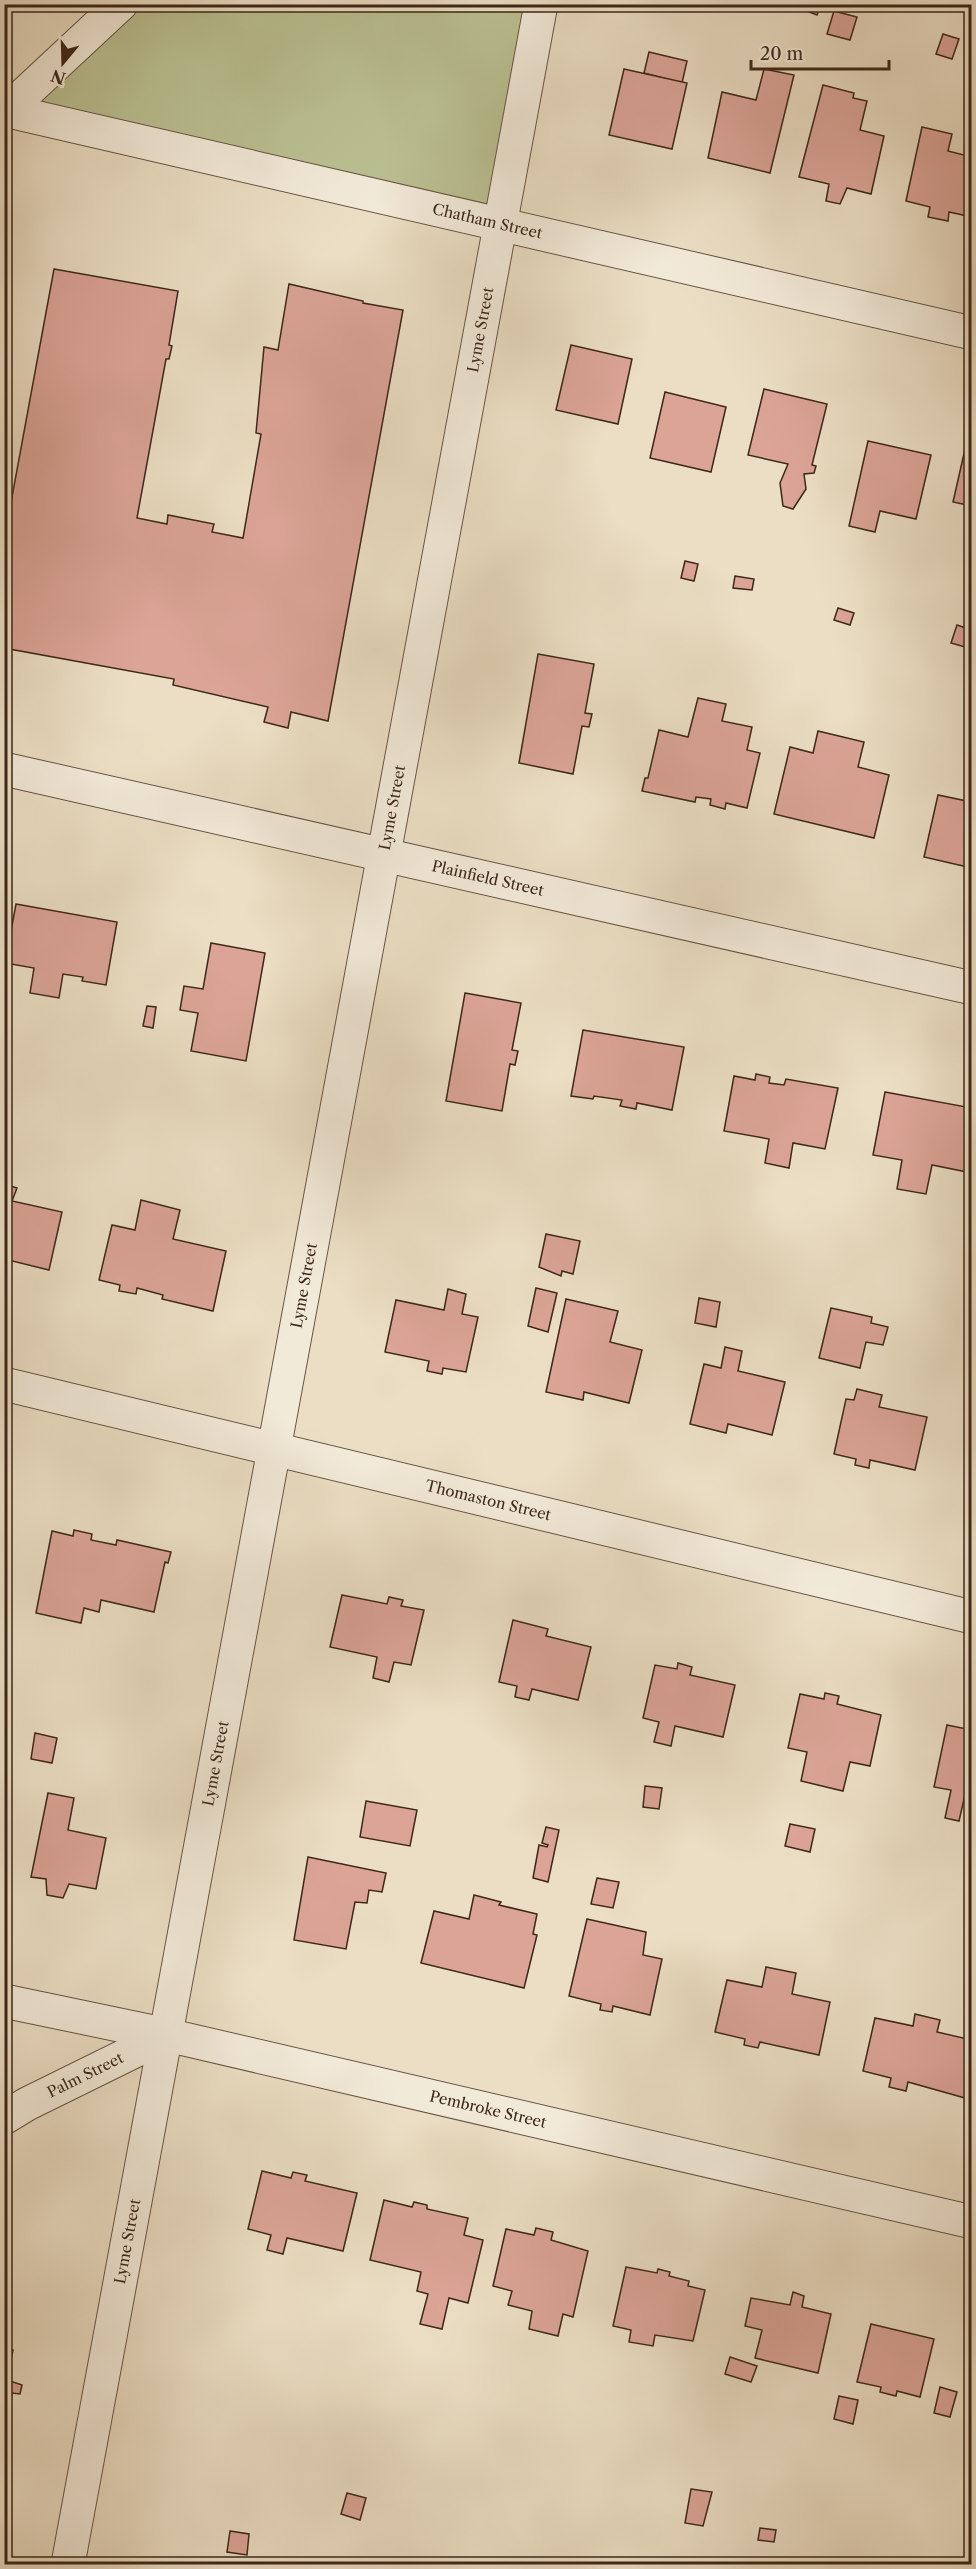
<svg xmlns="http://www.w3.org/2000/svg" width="976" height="2569" viewBox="0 0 976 2569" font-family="'Libre Caslon Text',serif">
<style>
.green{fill:#bac092;stroke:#7b7456;stroke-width:1.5}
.building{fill:#dba497;stroke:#3c2719;stroke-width:1.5}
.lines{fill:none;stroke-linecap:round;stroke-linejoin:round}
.minor-casing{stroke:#685544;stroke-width:35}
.tertiary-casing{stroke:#685544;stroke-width:35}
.minor{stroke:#f2ead9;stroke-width:33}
.tertiary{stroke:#f2ead9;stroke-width:33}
.labels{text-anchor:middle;stroke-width:5;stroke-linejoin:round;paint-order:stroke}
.street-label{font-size:15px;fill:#3c2719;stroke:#f2ead9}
</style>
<rect width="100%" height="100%" fill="#ebdec4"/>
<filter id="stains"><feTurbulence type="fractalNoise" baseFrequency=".00333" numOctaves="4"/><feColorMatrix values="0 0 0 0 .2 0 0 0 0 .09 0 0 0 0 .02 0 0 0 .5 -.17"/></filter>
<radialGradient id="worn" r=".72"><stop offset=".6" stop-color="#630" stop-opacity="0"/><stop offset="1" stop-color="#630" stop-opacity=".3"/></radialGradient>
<polygon class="green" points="121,5 541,5 499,225 7,111"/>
<g class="building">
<polygon points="789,4 821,4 817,15"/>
<polygon points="834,11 857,17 850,40 827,34"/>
<polygon points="943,34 959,39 952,59 936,54"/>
<polygon points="649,52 687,61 682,83 644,73"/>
<polygon points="624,69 687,83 672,149 609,135"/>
<polygon points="764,69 794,75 770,173 708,158 722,92 756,100"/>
<polygon points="823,85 854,93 853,98 867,101 860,130 884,136 871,194 847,188 840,204 826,201 829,184 799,177"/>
<polygon points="922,127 952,134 948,151 972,157 972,217 949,212 948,221 928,217 930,207 906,201"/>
<polygon points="54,269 178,291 169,345 172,346 169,359 166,359 137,518 167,524 168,515 214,524 212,532 243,538 261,434 256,433 264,347 278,350 289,284 363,301 363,303 403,310 328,721 291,712 288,728 264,722 268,707 173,685 174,679 4,648 4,507 10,508"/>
<polygon points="571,345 632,359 618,424 556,410"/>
<polygon points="764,389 827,404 812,465 816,466 814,473 804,474 806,489 793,509 783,506 780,483 788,464 748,455"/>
<polygon points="665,392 726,407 711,472 650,458"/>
<polygon points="968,436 972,437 972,506 953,502"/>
<polygon points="868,441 931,455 916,519 880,511 875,532 849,526"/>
<polygon points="685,561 698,564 694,581 681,578"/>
<polygon points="735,576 754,579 752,590 733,588"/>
<polygon points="838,608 854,613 850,625 834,620"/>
<polygon points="957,625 972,630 972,649 951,643"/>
<polygon points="538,654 594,664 585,713 592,714 589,727 582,726 573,774 519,763"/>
<polygon points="698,698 726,704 722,721 752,727 747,750 760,753 747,808 726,803 725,809 710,805 711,799 696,797 695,802 642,791 645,778 648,778 659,730 688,737"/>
<polygon points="818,731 864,742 858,767 889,775 874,838 774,814 790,747 813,753"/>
<polygon points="972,783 972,868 924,857 938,795 967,801"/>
<polygon points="16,904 117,922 106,985 82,981 83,977 63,974 59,998 30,993 34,968 5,963"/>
<polygon points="211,943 265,953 246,1061 191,1051 198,1013 180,1010 184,986 203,989"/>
<polygon points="465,993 521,1003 512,1050 518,1051 515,1065 510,1064 502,1111 446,1101"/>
<polygon points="147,1006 156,1007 153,1028 143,1026"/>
<polygon points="583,1030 684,1047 672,1110 637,1103 636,1109 620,1106 622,1100 594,1096 593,1099 571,1096"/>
<polygon points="756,1074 770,1077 769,1083 784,1085 786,1079 838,1088 825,1149 793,1143 789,1168 765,1163 769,1139 724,1131 734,1076 755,1080"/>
<polygon points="885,1092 972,1108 972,1173 932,1165 926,1194 897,1189 902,1160 873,1155"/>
<polygon points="4,1184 17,1188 12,1201 62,1212 49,1270 4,1259"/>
<polygon points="141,1200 180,1210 173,1239 226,1251 213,1311 162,1299 163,1295 137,1288 136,1294 119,1291 120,1285 99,1280 112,1225 135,1230"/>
<polygon points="546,1234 580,1241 573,1274 562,1271 561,1276 539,1267"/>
<polygon points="536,1288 557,1293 548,1332 528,1326"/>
<polygon points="448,1289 466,1294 462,1314 478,1317 466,1372 443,1368 442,1374 427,1371 429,1361 385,1352 396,1300 444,1310"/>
<polygon points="699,1298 720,1302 716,1327 695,1323"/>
<polygon points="566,1299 618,1311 610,1342 642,1350 629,1403 584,1392 583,1400 546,1392"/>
<polygon points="831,1308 872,1317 871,1323 888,1327 883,1345 866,1342 860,1368 819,1358"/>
<polygon points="725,1347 742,1351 738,1371 785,1382 772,1435 728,1424 726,1433 690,1424 704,1364 721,1368"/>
<polygon points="857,1389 882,1395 879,1407 927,1417 915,1470 870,1460 869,1468 855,1465 856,1459 834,1454 846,1399 854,1400"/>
<polygon points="74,1530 92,1534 91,1540 116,1545 117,1540 171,1552 168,1563 165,1562 154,1612 101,1600 99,1612 84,1608 81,1623 36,1613 52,1531 73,1536"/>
<polygon points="342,1595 387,1604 389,1597 403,1600 401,1606 424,1610 411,1665 394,1662 389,1682 373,1678 377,1657 330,1647"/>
<polygon points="513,1620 548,1629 546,1636 591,1647 578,1700 532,1689 529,1700 515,1697 517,1686 499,1682"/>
<polygon points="678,1663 692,1667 690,1675 735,1685 723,1737 675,1726 671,1746 654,1742 659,1722 643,1718 655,1665 677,1669"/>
<polygon points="825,1693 839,1696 837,1704 881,1715 870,1766 850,1762 843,1791 801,1781 807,1752 788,1748 800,1694 824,1699"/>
<polygon points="947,1725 972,1730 972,1797 965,1795 959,1821 945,1818 951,1790 934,1787"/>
<polygon points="35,1733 57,1738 52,1763 31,1759"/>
<polygon points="645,1786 662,1788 659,1809 643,1807"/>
<polygon points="48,1793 74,1798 68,1830 106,1838 96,1889 69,1884 63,1898 47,1895 46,1879 31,1877"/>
<polygon points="366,1801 417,1810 410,1846 360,1837"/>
<polygon points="790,1824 815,1829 810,1852 785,1846"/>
<polygon points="546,1827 559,1830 548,1882 533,1878 539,1845 547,1847 548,1845 542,1843"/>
<polygon points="308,1857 386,1873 382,1892 369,1890 367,1903 355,1902 346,1949 294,1940"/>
<polygon points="597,1878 619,1882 613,1908 591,1904"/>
<polygon points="474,1895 501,1902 499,1905 537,1914 533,1934 537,1935 524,1988 421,1963 434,1911 469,1919"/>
<polygon points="587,1919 646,1932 643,1955 662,1959 650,2015 613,2006 612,2012 600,2010 601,2004 569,1996"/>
<polygon points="766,1967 796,1973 792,1994 830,2002 819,2055 760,2042 758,2048 744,2045 745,2039 715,2032 727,1980 762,1987"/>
<polygon points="915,2014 940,2020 937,2032 972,2040 972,2071 965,2098 908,2082 906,2091 889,2087 891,2078 863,2071 875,2018 913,2026"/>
<polygon points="262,2171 291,2178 293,2172 307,2175 305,2181 357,2193 343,2251 287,2238 283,2254 267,2250 271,2235 248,2229"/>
<polygon points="384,2200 412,2207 414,2202 427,2205 427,2209 468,2218 464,2235 483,2240 468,2303 449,2298 442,2329 420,2324 428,2294 417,2291 421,2272 370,2260"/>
<polygon points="536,2228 553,2232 551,2240 588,2251 573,2317 563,2314 558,2336 529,2329 532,2311 508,2305 512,2291 493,2286 506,2229 534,2235"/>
<polygon points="626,2267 657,2273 658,2269 670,2272 669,2276 689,2281 688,2286 705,2290 693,2341 655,2335 653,2346 629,2342 631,2330 613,2326"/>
<polygon points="793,2292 804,2296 802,2307 831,2314 818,2373 755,2358 762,2330 745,2326 751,2298 790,2305"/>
<polygon points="871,2324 934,2339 920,2397 897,2391 896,2396 880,2392 881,2387 857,2382"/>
<polygon points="4,2348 13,2350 7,2380 22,2385 20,2394 12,2393 11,2400 4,2399"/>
<polygon points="730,2357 757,2366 751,2382 725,2374"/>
<polygon points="940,2387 957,2392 950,2417 934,2413"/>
<polygon points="839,2396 858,2400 853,2424 834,2419"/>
<polygon points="691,2489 712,2492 703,2526 685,2523"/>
<polygon points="347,2493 366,2498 360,2520 341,2514"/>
<polygon points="760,2528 776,2530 774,2542 758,2540"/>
<polygon points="230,2531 249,2534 247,2555 227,2552"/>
</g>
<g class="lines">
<g class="minor-casing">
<g id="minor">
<path id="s1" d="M4,110L972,333"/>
<path id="s2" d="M4,1384L972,1617"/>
<path id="s3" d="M4,2001L167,2035L972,2222"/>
<path id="s4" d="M4,2118L27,2104L167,2035"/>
<path id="s5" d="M68,2564L541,4"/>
</g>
</g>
<g class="tertiary-casing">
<g id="tertiary">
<polyline points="4,113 121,4"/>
<path id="s6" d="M4,769L972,988"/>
</g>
</g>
<use href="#minor" class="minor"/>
<use href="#tertiary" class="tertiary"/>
</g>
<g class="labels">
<g class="street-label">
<text dy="5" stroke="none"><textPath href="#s1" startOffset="496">Chatham Street</textPath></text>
<text dy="5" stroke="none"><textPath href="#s5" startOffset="2272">Lyme Street</textPath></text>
<text dy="5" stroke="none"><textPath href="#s5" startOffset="1786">Lyme Street</textPath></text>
<text dy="5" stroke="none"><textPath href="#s6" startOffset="496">Plainfield Street</textPath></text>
<text dy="5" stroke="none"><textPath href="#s5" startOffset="1300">Lyme Street</textPath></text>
<text dy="5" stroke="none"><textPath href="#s2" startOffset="498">Thomaston Street</textPath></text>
<text dy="5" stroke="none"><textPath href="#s5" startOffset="814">Lyme Street</textPath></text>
<text dy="5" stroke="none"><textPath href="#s4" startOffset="92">Palm Street</textPath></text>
<text dy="5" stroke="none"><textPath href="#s3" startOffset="496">Pembroke Street</textPath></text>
<text dy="5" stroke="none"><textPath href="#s5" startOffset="328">Lyme Street</textPath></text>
</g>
</g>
<rect width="976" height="2569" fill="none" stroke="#ebdec4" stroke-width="24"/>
<rect x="6" y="6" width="964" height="2557" fill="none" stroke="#3c2719" stroke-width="3"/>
<rect x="12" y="12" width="952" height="2545" fill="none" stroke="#3c2719" stroke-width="1.5"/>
<g transform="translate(63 63) rotate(199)" stroke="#f2ead9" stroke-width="4.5" paint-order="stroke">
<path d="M0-4.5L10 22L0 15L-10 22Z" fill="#3c2719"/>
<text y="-9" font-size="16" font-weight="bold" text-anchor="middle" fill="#3c2719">N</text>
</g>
<path d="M751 60v9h138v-9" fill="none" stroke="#3c2719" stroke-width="3"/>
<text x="760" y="60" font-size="18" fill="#3c2719" stroke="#f2ead9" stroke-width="4.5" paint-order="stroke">20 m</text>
<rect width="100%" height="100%" filter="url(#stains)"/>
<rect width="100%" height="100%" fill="url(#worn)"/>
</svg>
